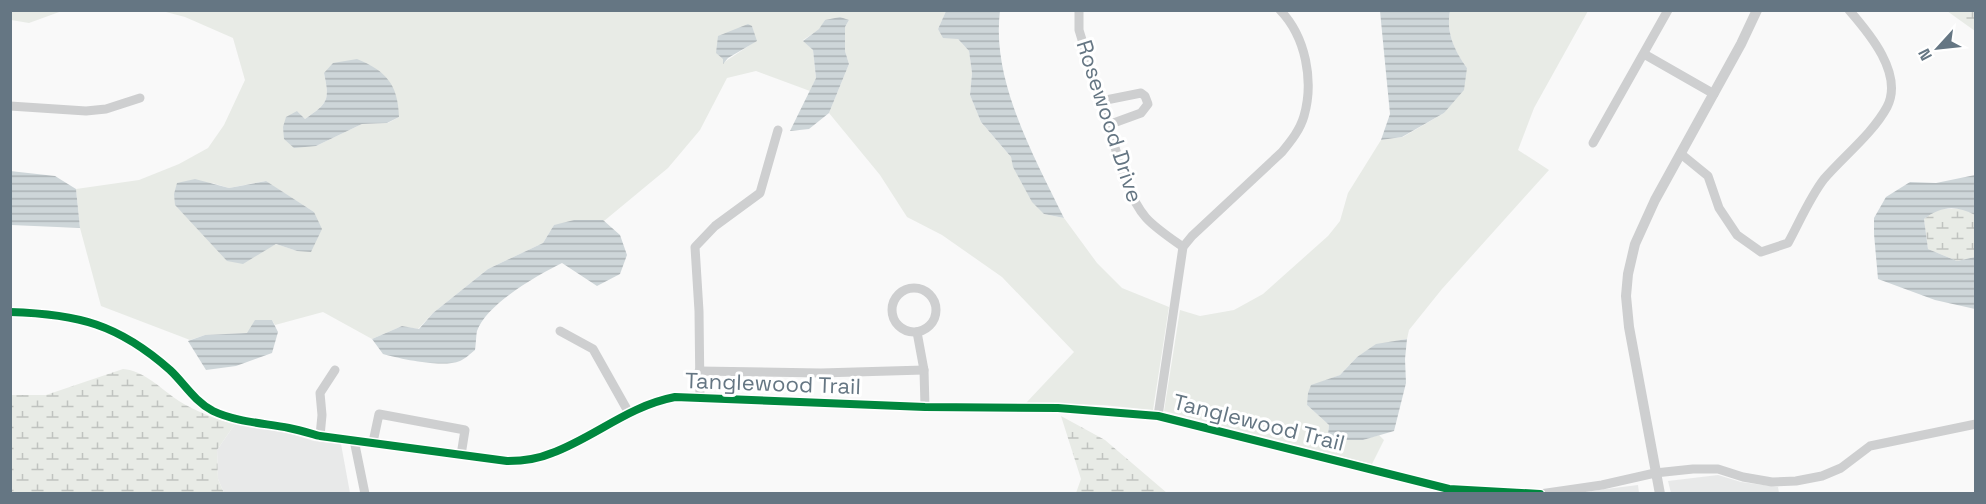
<svg xmlns="http://www.w3.org/2000/svg" width="1986" height="504" viewBox="0 0 1986 504" font-family="'Space Grotesk',sans-serif">
<style>
.built{fill:#e8e9e9}
.green{fill:#e8ebe6;fill-rule:evenodd}
.wetland{fill:url(#wetland-marsh)}
.water{fill:url(#water-rules)}
.lines{fill:none;stroke-linecap:round;stroke-linejoin:round}
.minor{stroke:#cecfd0;stroke-width:9}
.tertiary{stroke:#cecfd0;stroke-width:10}
.cycleway-casing{stroke:#fff;stroke-width:11}
.cycleway{stroke:#00873e;stroke-width:8}
.labels{text-anchor:middle;stroke-width:6;stroke-linejoin:round;paint-order:stroke}
.street-label{font-size:22px;fill:#657683;stroke:#fff}
</style>
<defs>
<pattern id="wetland-marsh" width="20" height="14" patternUnits="userSpaceOnUse" patternTransform="scale(1.5)"><rect width="20" height="14" fill="#e8ebe6"/><path d="M1 5h8M5 5V1M11 12h8M15 12V8" fill="none" stroke="#c0c3c0"/></pattern>
<pattern id="water-rules" width="6" height="5" patternUnits="userSpaceOnUse" patternTransform="scale(1.5)"><rect width="6" height="5" fill="#ced6d9"/><path d="M0 2.5h6" fill="none" stroke="#abb2b5"/></pattern>
</defs>
<rect width="100%" height="100%" fill="#f9f9f9"/>
<g class="built">
<polygon points="235,424 288,433 314,441 341,444 350,493 224,493 218,479 217,450"/>
<polygon points="1718,475 1741,482 1778,487 1779,493 1671,493 1668,481"/>
<polygon points="1638,485 1639,493 1577,493 1606,489"/>
</g>
<g class="green">
<polygon points="10,11 11,10 62,11 29,23 11,20"/>
<path d="M162,11H946L938,29L958,39L969,51L972,73L970,95L981,122L1011,157L1014,167L1044,214L1064,218L1097,263L1122,288L1169,307L1153,410L1103,405L1026,403L1074,352L1002,277L942,235L907,217L880,175L829,113L849,64L845,51V27L849,20H825L820,29L803,40L813,50L816,78L810,91L756,71L727,78L700,130L668,168L604,221L554,225L543,243L488,269L433,313L418,329L402,326L372,339L323,312L275,325L272,320L248,333L205,335L190,340L101,306L80,228L76,189L139,180L179,164L208,148L224,125L245,80L233,38L185,17ZM752,26L756,41L723,63V59ZM324,73L399,117L388,123L362,124L316,146L297,111L305,119C328,103 330,101 324,73ZM265,181L314,212L297,251L276,244L260,252L198,228L175,205L212,183L229,188Z"/>
<path d="M1450,11H1588L1534,108L1518,150L1549,170L1442,289L1409,330L1407,339L1376,345L1357,357L1340,375L1311,386L1307,405L1329,425L1328,434L1336,440H1363L1379,435L1384,440L1372,464L1164,411L1180,310L1200,316L1234,310L1263,294L1328,236L1340,221L1348,193L1381,140L1403,137L1444,113L1467,68C1454,51 1446,32 1450,11Z"/>
</g>
<g class="wetland">
<polygon points="1946,11 1975,11 1975,31 1947,11"/>
<polygon points="1938,209 1965,209 1975,215 1975,257 1957,261 1928,249 1924,219"/>
<path d="M123,369C144,370 162,390 179,401C195,411 217,420 235,424L217,450L218,479L224,493H11V395H46Z"/>
<polygon points="1061,416 1105,440 1167,493 1076,493 1081,479"/>
</g>
<g class="water">
<path d="M946,11H1000C991,80 1034,157 1064,218L1044,214L1032,202L1013,167L1011,157L981,122L970,95L972,73L969,51L958,39L943,38L938,29Z"/>
<path d="M1380,11H1450C1446,32 1454,50 1467,68L1464,90L1444,113L1402,137L1381,140L1390,114Z"/>
<polygon points="840,17 849,20 845,27 845,51 849,64 829,113 809,129 790,131 816,78 813,50 803,41 819,29 825,20"/>
<polygon points="748,24 752,26 757,41 728,58 723,64 723,59 716,53 718,36"/>
<path d="M357,59C386,71 398,84 399,117L387,123L362,124L316,146L294,148L284,139L283,127L286,117L297,111L305,119C328,103 330,101 324,73L333,63Z"/>
<polygon points="10,171 55,176 76,189 80,228 11,225"/>
<path d="M1975,175V215C1956,205 1941,206 1924,219L1928,249L1957,261L1975,257V309L1935,300L1878,279L1874,234V218L1886,197L1910,182L1936,183Z"/>
<polygon points="195,179 229,188 266,181 314,212 322,229 311,252 297,251 276,244 243,264 227,261 175,205 174,194 177,183"/>
<path d="M574,220H603L620,235L627,255L620,274L597,286L562,263C538,275 486,304 477,331C476,336 476,344 475,350C471,353 465,359 460,361C442,368 401,359 383,354L372,339L402,326L419,329L433,313L488,269L543,243L554,225Z"/>
<polygon points="255,320 272,320 278,332 272,353 236,366 206,370 188,341 205,335 247,333"/>
<polygon points="1407,339 1405,359 1406,383 1394,431 1363,440 1336,440 1328,434 1329,425 1307,405 1308,393 1311,385 1340,375 1357,357 1376,344"/>
</g>
<g class="lines">
<g class="minor">
<path d="M1079,10V30L1125,180C1141,219 1149,223 1183,247"/>
<polyline points="1644,54 1714,94"/>
<polyline points="1101,101 1141,93 1145,96 1148,104 1141,113 1108,125"/>
<polyline points="10,106 86,111 106,109 140,98"/>
<polyline points="1593,143 1668,10"/>
<path d="M1681,154L1708,176L1719,208L1737,235L1761,252L1788,243C1799,223 1810,197 1824,179C1844,156 1873,133 1887,107C1904,74 1869,33 1849,10"/>
<circle cx="914" cy="310" r="22"/>
<path d="M10,312C78,314 118,324 170,370C184,383 194,401 213,411C236,422 263,423 289,428C299,430 309,433 320,436L507,461C522,461 538,459 552,453C595,437 628,406 675,397L925,407L1058,408L1158,416L1449,489L1540,494"/>
<polyline points="560,331 593,349 629,413"/>
<polyline points="917,332 924,370 925,407"/>
<polyline points="699,371 821,373 924,370"/>
<polyline points="700,397 699,311 695,247 715,226 760,193 778,130"/>
<path d="M1158,416L1183,247L1192,236L1282,152C1291,141 1300,130 1304,116C1314,81 1306,37 1280,10"/>
<polyline points="320,436 322,415 320,393 335,370"/>
<polyline points="354,440 365,494"/>
<polyline points="373,442 379,414 465,430 461,455"/>
<polyline points="1540,494 1602,485 1655,473 1693,469 1718,469 1743,477 1772,482 1796,481 1822,476 1841,468 1870,446 1976,424"/>
</g>
<polyline class="tertiary" points="1660,494 1629,327 1626,296 1628,274 1635,244 1655,200 1741,44 1757,10"/>
<g class="cycleway-casing">
<path id="cycleway" d="M10,312C78,314 118,324 170,370C184,383 194,401 213,411C236,422 263,423 289,428C299,430 309,433 320,436L507,461C522,461 538,459 552,453C595,437 628,406 675,397L925,407L1058,408L1158,416L1449,489L1540,494"/>
</g>
<use href="#cycleway" class="cycleway"/>
</g>
<g class="labels">
<g class="street-label">
<text transform="translate(1110 121) rotate(72)" y="8">Rosewood Drive</text>
<text transform="translate(773 383) rotate(2)" y="8">Tanglewood Trail</text>
<text transform="translate(1259 422) rotate(14)" y="8">Tanglewood Trail</text>
</g>
</g>
<rect width="1986" height="504" fill="none" stroke="#657683" stroke-width="24"/>
<g transform="translate(1938 48) rotate(243)" stroke="#ffffff" stroke-width="4.5" paint-order="stroke">
<path d="M0-4.5L10 22L0 15L-10 22Z" fill="#657683"/>
<text y="-9" font-size="16" font-weight="bold" text-anchor="middle" fill="#657683">N</text>
</g>
</svg>
